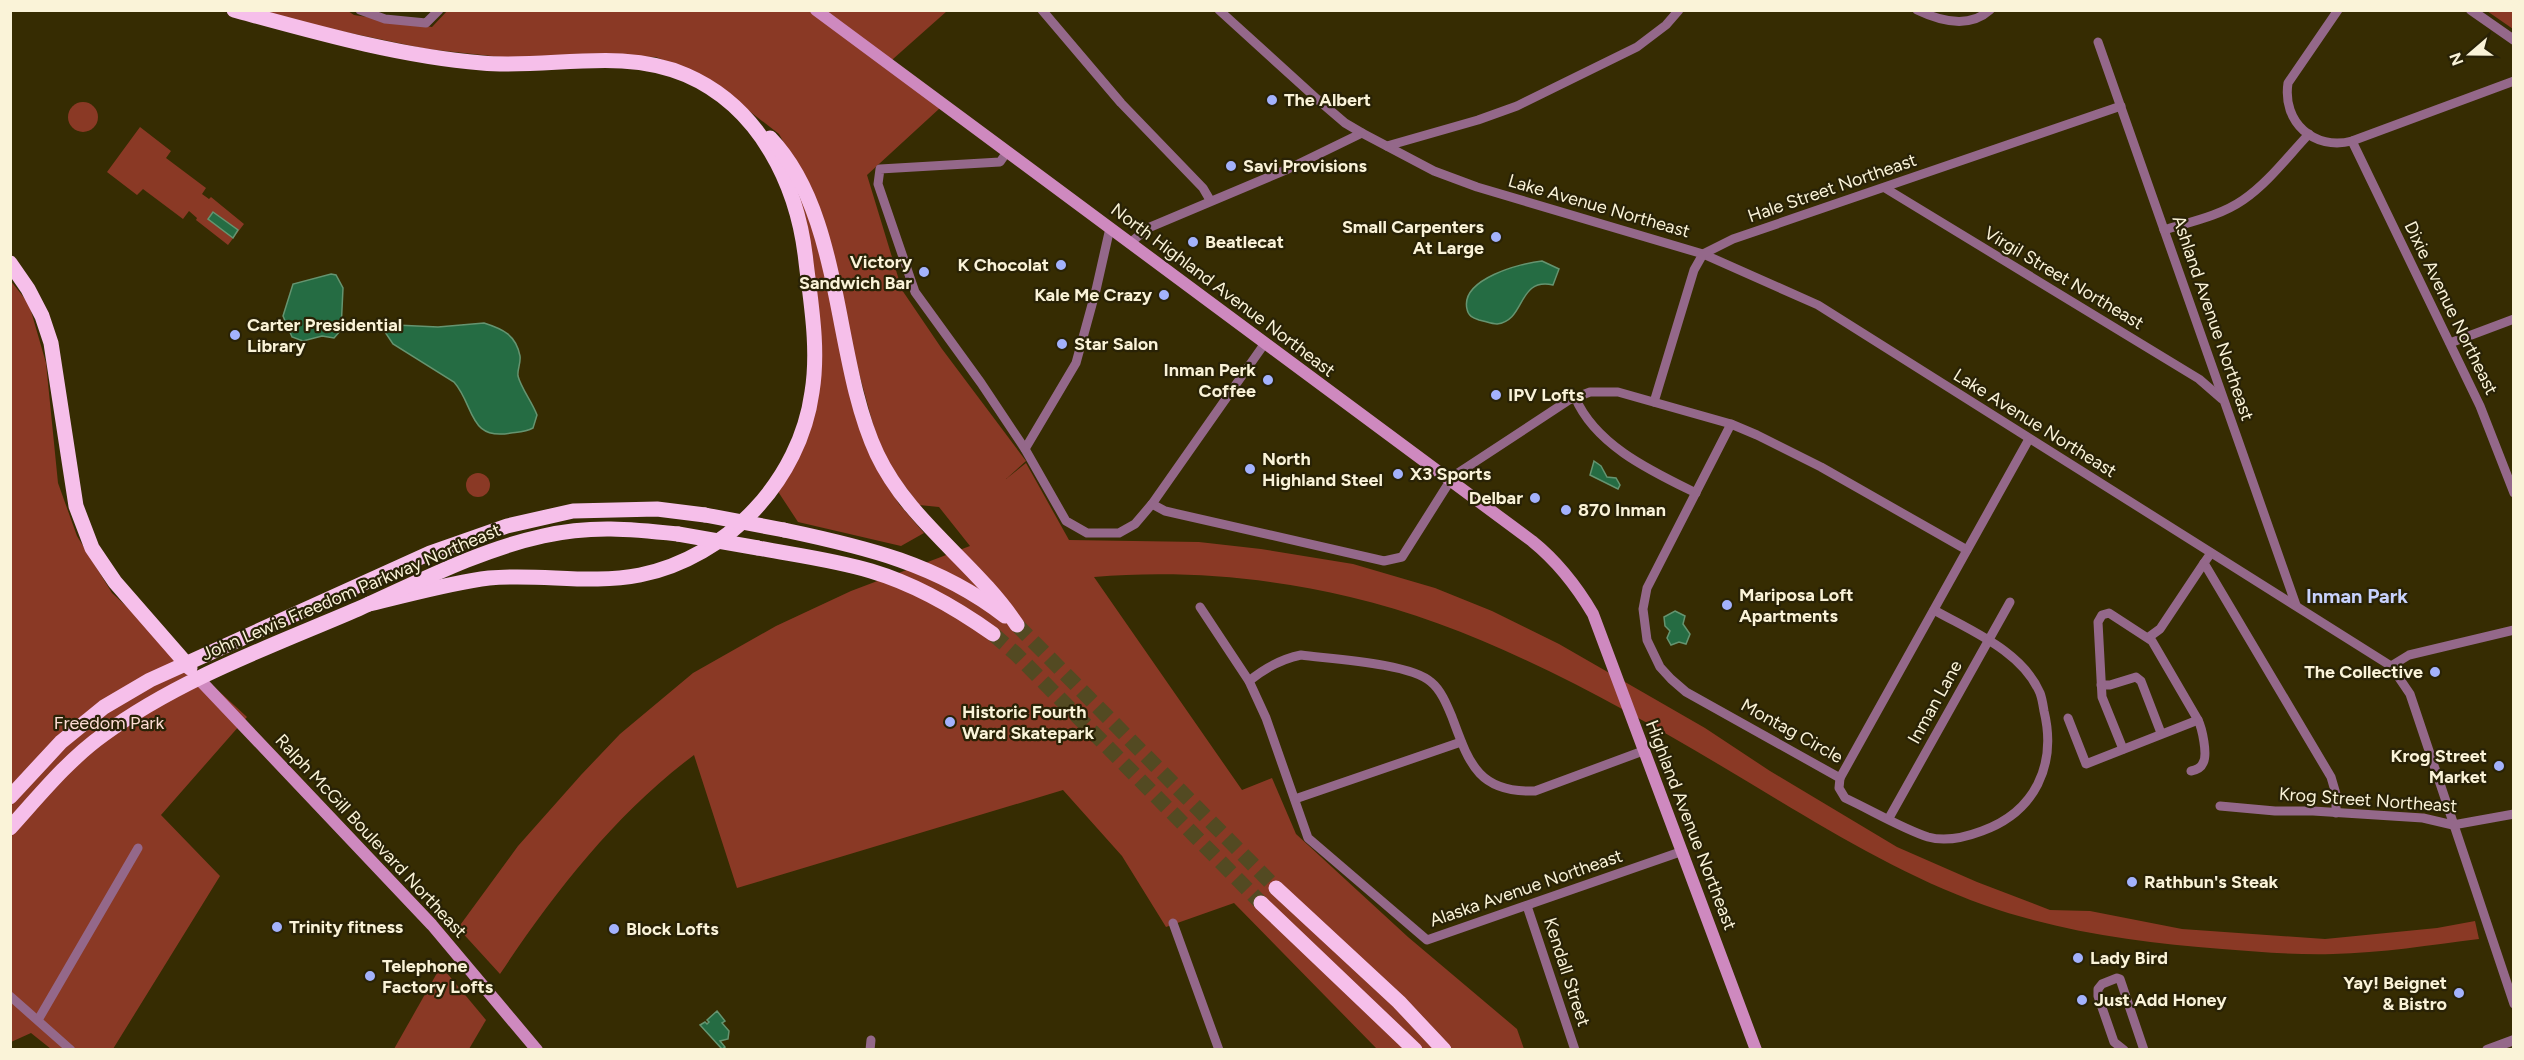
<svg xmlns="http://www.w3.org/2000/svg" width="2524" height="1060" viewBox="0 0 2524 1060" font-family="Figtree,sans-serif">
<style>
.green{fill:#8a3925}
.water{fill:#256c43;stroke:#659470;stroke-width:1.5}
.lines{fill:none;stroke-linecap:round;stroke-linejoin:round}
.trunk-tunnel{stroke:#534a22;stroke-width:15;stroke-dasharray:15 8;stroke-linecap:butt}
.minor{stroke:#94688a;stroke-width:9}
.tertiary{stroke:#94688a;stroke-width:10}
.secondary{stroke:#ce89bf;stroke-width:12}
.trunk{stroke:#f6bfea;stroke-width:15}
.trunk-bridge{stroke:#f6bfea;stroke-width:15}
.poi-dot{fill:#a3b2fd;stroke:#292206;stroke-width:2}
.labels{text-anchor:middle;stroke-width:4.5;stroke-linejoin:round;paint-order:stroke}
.poi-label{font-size:18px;font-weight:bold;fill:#faf3d8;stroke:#292206;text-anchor:start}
.street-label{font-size:18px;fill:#faf3d8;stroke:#292206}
.park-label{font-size:18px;fill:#fddcd3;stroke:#292206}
.neighbourhood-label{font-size:20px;font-weight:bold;fill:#c8d2fd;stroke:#292206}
</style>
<rect width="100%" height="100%" fill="#362c02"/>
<g class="green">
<path d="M448,10L947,11L884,67L940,108L867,175L902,290L942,349L1026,461L1006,479L1026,463L1069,540L1199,542L1261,549L1353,564L1435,588L1492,611L1559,644L1705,728L1770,771L1897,847L1977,882L2050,910L2090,911L2182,929L2325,939L2437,928L2475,921L2479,939C2431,945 2381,953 2333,954C2296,955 2259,952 2222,949C2142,943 2061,932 1984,905C1889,871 1804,815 1718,764C1607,698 1476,626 1350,597C1268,577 1179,570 1094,577L1242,790L1272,778L1296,834L1408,937L1517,1029L1524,1049H1377L1234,903L1166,927L1122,856L1063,790L737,888L694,755C615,814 554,893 500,974L458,928L518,846L581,775L620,734L693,673L776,626L851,591L970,546L939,507L919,505L891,467L877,439L808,186L779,134L708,79L656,57L573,55L520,59L427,49L244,11H348L354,15L432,27Z"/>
<polygon points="2487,11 2513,11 2513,29"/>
<circle cx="83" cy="117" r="15"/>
<polygon points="140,127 171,151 166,158 206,188 202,194 209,199 211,197 244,224 228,245 196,220 197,218 189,211 183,219 143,189 137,195 107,172"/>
<polygon points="793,191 809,208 882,475 899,504 924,533 901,546 798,522 777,490 816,394"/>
<polygon points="10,280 29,304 46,363 58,483 77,536 112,593 247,717 161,815 220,876 113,1049 51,1049 31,1033 11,1042"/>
<circle cx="478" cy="485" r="12"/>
<polygon points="441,966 486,1020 469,1049 394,1049"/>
</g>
<g class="water">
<polygon points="213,212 238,230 233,238 208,219"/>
<path d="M1542,261L1559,269L1553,285C1517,277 1526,321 1497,324C1491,324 1485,321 1479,320C1473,318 1468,316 1467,309C1460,279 1521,263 1542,261Z"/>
<polygon points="331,274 336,275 343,288 341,330 334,338 322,336 303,341 292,337 283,316 293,284"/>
<path d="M484,323C503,329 516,335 520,356C521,363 517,370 518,376C521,388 532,402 537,415L533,428C526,432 519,432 511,433C468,441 475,406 454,382L393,344L385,332L388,328L396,325L438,327Z"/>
<polygon points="1594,461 1601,466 1607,477 1616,478 1620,485 1618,489 1590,475"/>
<polygon points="1675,611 1685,616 1683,624 1690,634 1686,644 1679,642 1671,645 1667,638 1670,631 1665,626 1664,617"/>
<polygon points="717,1011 725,1021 722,1023 729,1031 728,1039 720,1041 725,1047 722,1049 700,1025 705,1022 707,1024 709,1022 707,1020"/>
</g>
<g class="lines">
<g class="trunk-tunnel">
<polyline points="1017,625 1276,888"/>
<polyline points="993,634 1016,654 1261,903"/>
</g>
<g class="minor">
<polyline points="360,10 385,19 426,23 439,10"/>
<polyline points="1042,10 1121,103 1203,188 1210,200"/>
<polyline points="1219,10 1317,99 1345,123 1362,133 1434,171 1477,187 1703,254 1818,305 2391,666 2410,694 2514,1004"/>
<path d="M1917,10C1940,21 1969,29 1990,10"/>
<path d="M2338,10L2288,83C2282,122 2314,151 2352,141L2514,81"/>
<polyline points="2098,42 2296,605"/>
<polyline points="2352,141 2480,406 2514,493"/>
<polyline points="1387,146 1478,120 1517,106 1637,47 1666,25 1679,10"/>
<polyline points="1007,152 1000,162 880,169 878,184 915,292 981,383 1025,449 1066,521 1087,533 1119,533 1135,524 1152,504 1265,343"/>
<polyline points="1885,188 2199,379 2222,399"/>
<path d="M2164,230C2190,222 2220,216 2243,200C2268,183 2288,156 2309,134"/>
<polyline points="1130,243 1148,228 1288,169 1362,133"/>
<polyline points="2450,343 2514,319"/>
<path d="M1575,397C1595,445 1651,471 1696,493"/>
<polyline points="1654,402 1694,270 1703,254 1733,239 2121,106"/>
<polyline points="1731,424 1647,588 1643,609 1647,640 1660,667 1671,679 1686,692 1840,778 2029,439"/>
<polyline points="1025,449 1076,363 1096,290 1110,228"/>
<polyline points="1152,504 1165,511 1384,561 1402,557 1450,481 1458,473 1569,400 1590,392 1618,392 1731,424 1757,435 1821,467 1967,550"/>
<polyline points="2211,553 2204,563 2331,777 2336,794 2336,813"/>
<polyline points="1200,607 1249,681 1266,718 1308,838 1427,940 1683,851"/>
<polyline points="2149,637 2160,629 2204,563"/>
<polyline points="2391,666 2409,655 2514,630"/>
<path d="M1249,681C1265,668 1281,659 1301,655C1331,659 1410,663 1431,682C1441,690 1447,705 1452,717C1469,763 1478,793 1535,791L1643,751"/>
<polyline points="2101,685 2110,685 2136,677 2141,681 2161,733"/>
<polyline points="2068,718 2086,764 2198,720"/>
<path d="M2123,749L2102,697L2098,622L2102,615L2109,613L2152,641L2198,720C2202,728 2208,755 2203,763C2201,768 2196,770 2191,771"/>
<path d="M1840,778L1839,788L1845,798C1871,810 1903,829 1928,837C1945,842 1966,837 1982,831C2035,812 2057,765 2044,711C2043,705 2042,698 2040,693C2022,651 1971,631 1934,610"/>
<polyline points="1295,799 1461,742"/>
<polyline points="2220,806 2275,811 2313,811 2423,818 2453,825 2514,814"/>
<polyline points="1889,818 2010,602"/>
<polyline points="1527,906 1575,1050"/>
<polyline points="1173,923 1219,1050"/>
<polyline points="10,996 71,1050"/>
<polyline points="38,1020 138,848"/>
<polyline points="870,1050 871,1040"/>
<polyline points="2124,1050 2114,1042 2098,996 2098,989 2102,984 2117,978 2120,979 2144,1050"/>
</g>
<g class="tertiary">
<polyline points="2471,10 2514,40"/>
<polyline points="2487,1050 2514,1040"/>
</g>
<g class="secondary">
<path d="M816,10L1532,541C1558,562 1576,585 1593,614L1756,1050"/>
<polyline points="198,678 432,925 537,1050"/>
</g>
<g class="trunk">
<path d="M234,10C315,32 398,56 482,63C549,69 622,47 686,75C760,107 798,185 806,262C811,304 819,349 812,392C800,480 728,557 640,575C590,585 540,573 489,578C449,583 408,595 369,604"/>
<path d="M770,138C844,215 833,360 877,454C909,522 976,563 1017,625"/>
<polyline points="10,263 28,289 42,316 51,343 76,506 92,548 115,582 190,668"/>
<path d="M784,530C865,547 938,564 1005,616"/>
<path d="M758,548C795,555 834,560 871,571C915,584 955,607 993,634"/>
<polyline points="10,797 61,742 104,707 150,680 430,553 507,526 573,511 657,509 705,515"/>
<path d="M10,828C39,796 68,760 103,735C179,679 272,646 358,609C418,582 479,550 543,536C591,525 631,529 678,534"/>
<polyline points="1276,888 1399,1002 1444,1050"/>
<polyline points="1261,903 1415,1050"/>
</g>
<g class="trunk-bridge">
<polyline points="705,515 784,530"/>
<polyline points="678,534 758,548"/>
</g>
</g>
<g class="poi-dot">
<circle cx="1272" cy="100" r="6"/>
<circle cx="1231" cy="166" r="6"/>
<circle cx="1496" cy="237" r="6"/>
<circle cx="1193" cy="242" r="6"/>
<circle cx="1061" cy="265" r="6"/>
<circle cx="924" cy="272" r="6"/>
<circle cx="1164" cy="295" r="6"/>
<circle cx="235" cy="335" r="6"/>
<circle cx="1062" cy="344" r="6"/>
<circle cx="1268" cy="380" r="6"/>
<circle cx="1496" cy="395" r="6"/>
<circle cx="1250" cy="469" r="6"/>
<circle cx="1398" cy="474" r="6"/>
<circle cx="1535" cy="498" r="6"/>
<circle cx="1566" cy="510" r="6"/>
<circle cx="1727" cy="605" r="6"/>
<circle cx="2435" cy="672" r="6"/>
<circle cx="950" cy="722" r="6"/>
<circle cx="2499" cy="766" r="6"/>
<circle cx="2132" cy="882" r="6"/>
<circle cx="277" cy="927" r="6"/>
<circle cx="614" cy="929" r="6"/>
<circle cx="2078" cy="958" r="6"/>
<circle cx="370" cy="976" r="6"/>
<circle cx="2459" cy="993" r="6"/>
<circle cx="2082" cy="1000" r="6"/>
</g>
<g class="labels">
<g class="poi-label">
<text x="1284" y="106">The Albert</text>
<text x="1243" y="172">Savi Provisions</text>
<text x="1484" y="233" text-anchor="end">Small Carpenters<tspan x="1484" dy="21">At Large</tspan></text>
<text x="1205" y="248">Beatlecat</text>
<text x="912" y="268" text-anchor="end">Victory<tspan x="912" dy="21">Sandwich Bar</tspan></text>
<text x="1049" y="271" text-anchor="end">K Chocolat</text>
<text x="1152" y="301" text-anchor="end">Kale Me Crazy</text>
<text x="247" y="331">Carter Presidential<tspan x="247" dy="21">Library</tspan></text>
<text x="1074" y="350">Star Salon</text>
<text x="1256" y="376" text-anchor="end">Inman Perk<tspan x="1256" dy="21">Coffee</tspan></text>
<text x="1508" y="401">IPV Lofts</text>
<text x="1262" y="465">North<tspan x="1262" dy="21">Highland Steel</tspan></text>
<text x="1410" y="480">X3 Sports</text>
<text x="1523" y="504" text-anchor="end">Delbar</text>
<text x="1578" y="516">870 Inman</text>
<text x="1739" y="601">Mariposa Loft<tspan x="1739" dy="21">Apartments</tspan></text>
<text x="2423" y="678" text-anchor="end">The Collective</text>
<text x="962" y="718">Historic Fourth<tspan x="962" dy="21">Ward Skatepark</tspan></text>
<text x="2487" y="762" text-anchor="end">Krog Street<tspan x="2487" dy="21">Market</tspan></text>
<text x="2144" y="888">Rathbun's Steak</text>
<text x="289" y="933">Trinity fitness</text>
<text x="626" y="935">Block Lofts</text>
<text x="2090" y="964">Lady Bird</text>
<text x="382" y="972">Telephone<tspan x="382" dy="21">Factory Lofts</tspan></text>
<text x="2447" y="989" text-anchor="end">Yay! Beignet<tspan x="2447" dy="21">&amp; Bistro</tspan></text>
<text x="2094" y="1006">Just Add Honey</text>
</g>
<g class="street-label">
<text transform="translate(1832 188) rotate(-19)" y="6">Hale Street Northeast</text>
<text transform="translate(1599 206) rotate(16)" y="6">Lake Avenue Northeast</text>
<text transform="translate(2064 278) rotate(31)" y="6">Virgil Street Northeast</text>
<text transform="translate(1223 290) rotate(37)" y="6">North Highland Avenue Northeast</text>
<text transform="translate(2451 308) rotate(64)" y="6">Dixie Avenue Northeast</text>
<text transform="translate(2213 318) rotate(71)" y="6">Ashland Avenue Northeast</text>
<text transform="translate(2035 423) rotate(32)" y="6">Lake Avenue Northeast</text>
<text transform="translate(351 592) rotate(-23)" y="6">John Lewis Freedom Parkway Northeast</text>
<text transform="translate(1935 702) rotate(-61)" y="6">Inman Lane</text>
<text transform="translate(1792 731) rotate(29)" y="6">Montag Circle</text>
<text transform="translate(2368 800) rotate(4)" y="6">Krog Street Northeast</text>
<text transform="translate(1691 825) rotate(69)" y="6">Highland Avenue Northeast</text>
<text transform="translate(371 836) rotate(47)" y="6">Ralph McGill Boulevard Northeast</text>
<text transform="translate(1526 888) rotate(-19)" y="6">Alaska Avenue Northeast</text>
<text transform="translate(1567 972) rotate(72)" y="6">Kendall Street</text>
</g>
<g class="park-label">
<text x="109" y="729">Freedom Park</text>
</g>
<g class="neighbourhood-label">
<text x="2357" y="603">Inman Park</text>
</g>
</g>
<rect width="2524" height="1060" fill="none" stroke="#faf3d8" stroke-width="24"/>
<g transform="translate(2470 54) rotate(250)" stroke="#292206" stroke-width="4.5" paint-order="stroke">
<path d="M0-4.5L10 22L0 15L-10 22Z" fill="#faf3d8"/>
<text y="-9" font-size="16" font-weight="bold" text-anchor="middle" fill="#faf3d8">N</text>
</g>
</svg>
